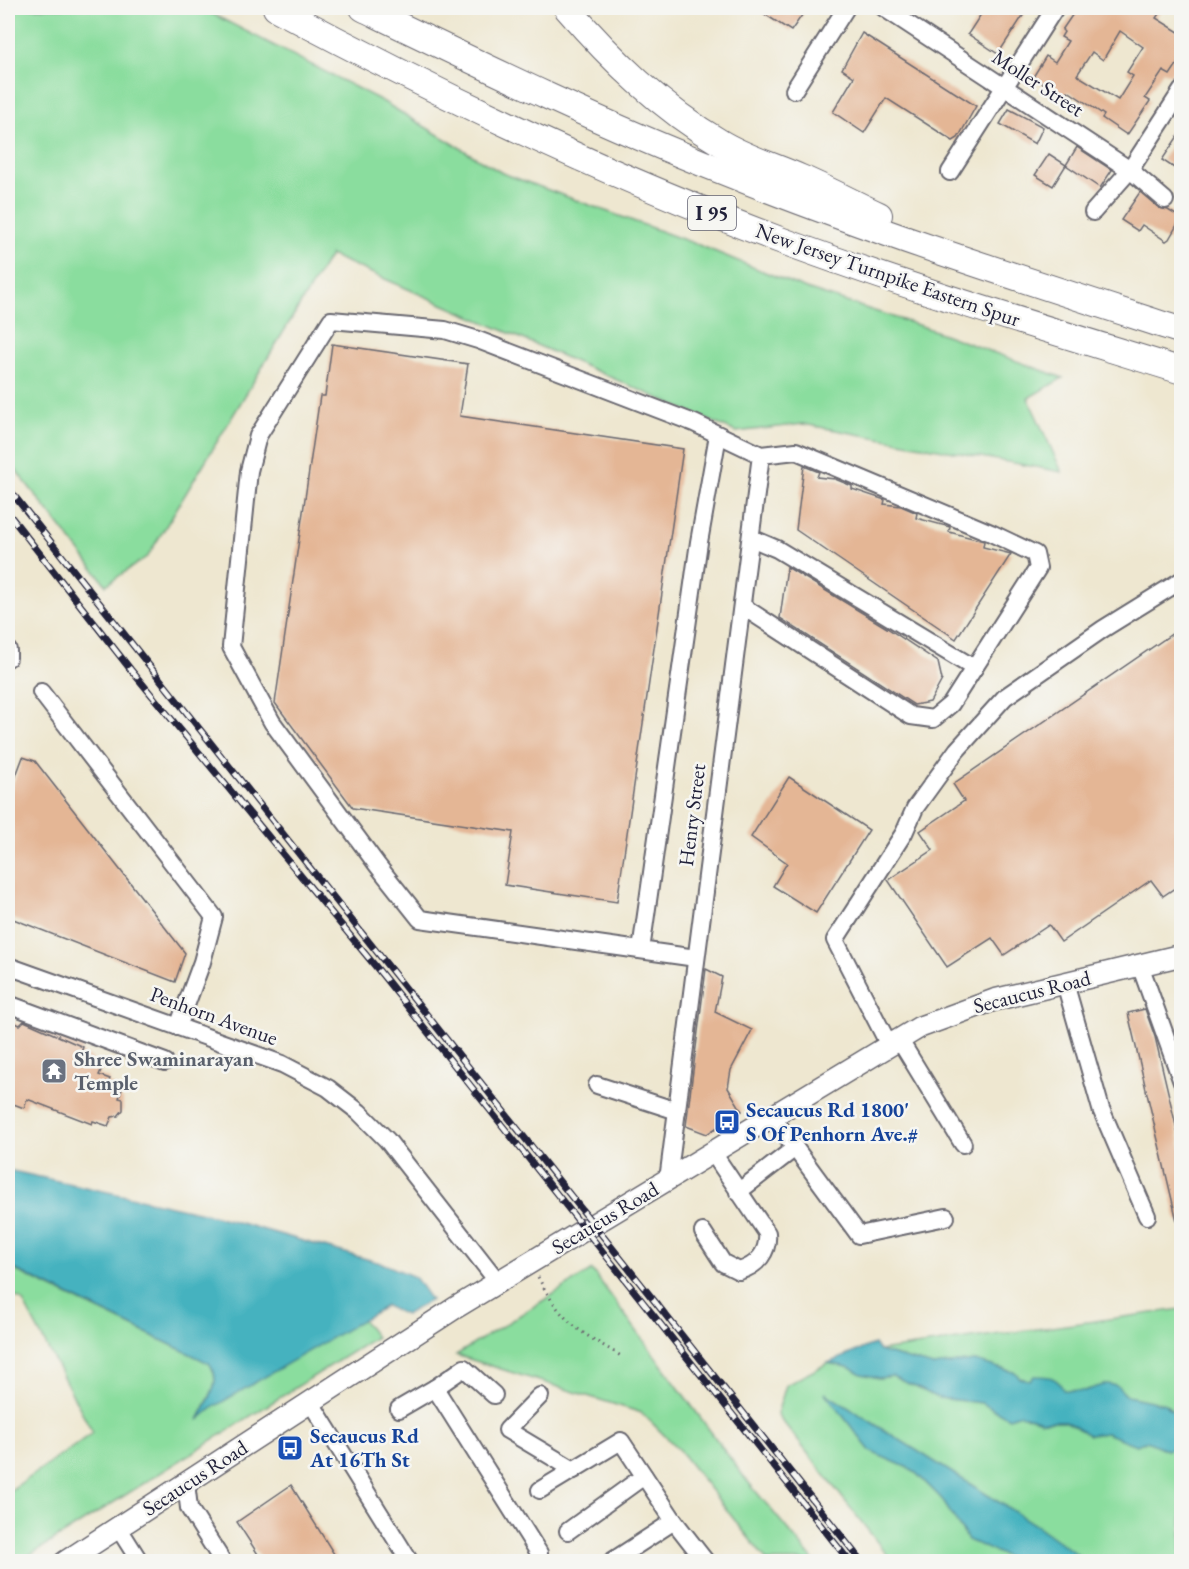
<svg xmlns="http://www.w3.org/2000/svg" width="1189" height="1569" viewBox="0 0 1189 1569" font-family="'EB Garamond',serif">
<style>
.green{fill:#8add9e;stroke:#56806c;stroke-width:1.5}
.water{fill:#44b2bf;stroke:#336a7d;stroke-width:1.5}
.building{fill:#e4b695;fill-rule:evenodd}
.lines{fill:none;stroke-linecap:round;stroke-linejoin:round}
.minor-casing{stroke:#69676f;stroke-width:20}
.major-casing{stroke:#69676f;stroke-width:24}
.highway-casing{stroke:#69676f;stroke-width:28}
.path{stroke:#69676f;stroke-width:3;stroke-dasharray:1.5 4.5;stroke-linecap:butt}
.minor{stroke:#fff;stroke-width:16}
.major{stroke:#fff;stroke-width:21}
.highway{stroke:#fff;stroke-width:26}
.rail-casing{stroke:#22223b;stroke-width:7}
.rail{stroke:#f6f6f2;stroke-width:4.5;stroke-dasharray:14;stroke-linecap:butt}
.labels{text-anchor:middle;stroke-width:5;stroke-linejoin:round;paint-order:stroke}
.shield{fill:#f6f6f2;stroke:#626272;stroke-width:1.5}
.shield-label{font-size:20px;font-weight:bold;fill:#22223b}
.street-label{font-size:21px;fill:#22223b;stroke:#f6f6f2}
.worship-label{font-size:21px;font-weight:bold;fill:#5b616d;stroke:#f6f6f2;text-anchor:start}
.transit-label{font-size:21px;font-weight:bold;fill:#164399;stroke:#f6f6f2;text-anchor:start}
</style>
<rect width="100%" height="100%" fill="#f6f6f2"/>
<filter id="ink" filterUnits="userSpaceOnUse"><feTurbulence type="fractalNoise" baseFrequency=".0167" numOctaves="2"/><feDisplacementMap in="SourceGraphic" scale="12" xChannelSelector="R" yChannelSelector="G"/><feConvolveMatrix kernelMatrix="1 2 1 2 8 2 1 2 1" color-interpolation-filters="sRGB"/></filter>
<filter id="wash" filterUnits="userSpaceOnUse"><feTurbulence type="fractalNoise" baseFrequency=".008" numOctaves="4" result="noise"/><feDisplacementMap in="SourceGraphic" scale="24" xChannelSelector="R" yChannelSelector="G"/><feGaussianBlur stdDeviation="1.35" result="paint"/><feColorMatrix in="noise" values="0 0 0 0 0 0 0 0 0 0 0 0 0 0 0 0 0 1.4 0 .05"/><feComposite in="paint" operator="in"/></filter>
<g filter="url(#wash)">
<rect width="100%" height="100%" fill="#eee7d0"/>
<g class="green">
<polygon points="8,8 201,8 382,101 502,173 704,247 806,289 927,328 1063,378 1028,398 1062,472 803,424 736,432 330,255 148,556 106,585 8,460"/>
<path d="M8,1267L209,1363C224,1383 206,1399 199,1419L215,1406L362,1319L376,1337L51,1542L20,1561H8V1492L93,1433L22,1300L8,1293Z"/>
<polygon points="592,1270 744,1477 814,1561 767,1561 679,1450 642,1413 456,1355"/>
<polygon points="1181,1309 1181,1413 1174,1412 1165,1404 1127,1396 1117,1386 1108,1384 1084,1391 1063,1390 1019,1378 1016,1373 975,1361 933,1366 879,1351"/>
<polygon points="828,1363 848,1367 862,1374 879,1378 892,1376 939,1398 982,1403 1009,1418 1019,1414 1042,1421 1065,1421 1089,1435 1106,1433 1136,1445 1147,1441 1167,1450 1182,1446 1181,1561 1086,1561 1037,1526 826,1394 871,1452 913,1470 941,1498 968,1540 1007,1557 1031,1561 892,1561 777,1414 786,1385"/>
</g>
<g class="water">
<path d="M8,1170L212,1215L384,1264L415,1277L431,1300L405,1315L386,1306L215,1406L198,1420C207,1401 224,1382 209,1363L8,1266Z"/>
<path d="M874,1344L879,1351L933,1366L975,1361L1016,1373L1019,1378L1030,1380L1034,1376C1047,1376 1058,1376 1063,1390L1084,1391L1107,1384L1117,1386L1127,1396L1165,1404L1174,1412L1181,1413V1446L1167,1450L1147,1441L1136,1445L1106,1433L1089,1435L1065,1421H1042L1019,1414L1009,1418L982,1403L939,1398L892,1376L879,1378L862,1374L848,1367L828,1363Z"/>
<polygon points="825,1393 1037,1526 1086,1561 1031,1561 1007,1557 968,1540 941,1498 913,1470 871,1452"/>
</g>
<g id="blocks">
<g class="building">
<polygon points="755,8 807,8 791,31"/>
<polygon points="985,8 1028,8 998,54 968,34"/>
<path d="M1077,8H1163L1156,18L1182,34V57L1170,75L1163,71L1145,98L1150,101L1127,135L1102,118L1104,115L1068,91L1064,96L1033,77L1046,56L1055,62L1068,41L1061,37L1064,32L1062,30ZM1120,31L1143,47L1127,72L1133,76L1118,100L1077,75L1092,52L1103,60Z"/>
<polygon points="862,33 976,106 958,138 953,141 886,98 864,133 833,112 854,77 842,69"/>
<polygon points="1009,109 1043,127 1035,144 1000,124"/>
<polygon points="1182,130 1182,173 1162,160"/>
<polygon points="1077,147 1112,170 1100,188 1066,165"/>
<polygon points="1049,154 1066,165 1053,186 1035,175"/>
<polygon points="1140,192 1159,208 1168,210 1181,218 1169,239 1166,241 1142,225 1138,231 1121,220"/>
<polygon points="332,344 468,364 460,416 683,449 617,902 505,885 513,832 353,808 275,703 320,396 325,396"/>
<polygon points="804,466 819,472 817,477 835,479 852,486 852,489 885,500 884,504 901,506 917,513 916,518 950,527 949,532 984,541 983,547 1011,554 956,639 796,530"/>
<polygon points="787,567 887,628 938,662 942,680 930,702 914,705 780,618"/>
<polygon points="1182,627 1182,883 1163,896 1151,880 1061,942 1049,925 1004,955 992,938 947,967 888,880 933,850 920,831 964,801 953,784"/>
<polygon points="23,757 35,761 185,953 175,982 8,917 8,797"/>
<polygon points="789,777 869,830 816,913 773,886 787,863 751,837"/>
<polygon points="706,969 722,977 715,1012 752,1030 731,1070 728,1088 742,1111 707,1134 686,1126"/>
<polygon points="1145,1009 1155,1037 1182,1151 1182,1221 1177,1221 1128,1013"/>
<polygon points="8,1020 20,1025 24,1021 83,1047 81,1053 92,1058 90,1063 102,1068 99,1075 110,1079 108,1083 122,1089 119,1098 123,1099 123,1110 118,1116 112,1117 108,1126 93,1121 92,1124 27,1099 24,1108 8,1102"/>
<polygon points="291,1485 339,1562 263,1562 237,1522"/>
</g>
</g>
</g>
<g filter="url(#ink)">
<use href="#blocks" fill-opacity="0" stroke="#69676f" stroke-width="1.5"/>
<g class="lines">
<g class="minor-casing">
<g id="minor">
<polyline points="884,8 1130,170 1165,200"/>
<polyline points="794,90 846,8"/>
<polyline points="950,172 1055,8"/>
<polyline points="1093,212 1130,170 1182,90"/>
<polyline points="751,538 777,549 974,668"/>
<polyline points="8,650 8,658"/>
<polyline points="41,692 214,917 202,962 178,1027"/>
<polyline points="641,950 699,542 718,435"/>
<polyline points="696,958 420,919 378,866 272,722 231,647 249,471 258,436 331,320 445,330 478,340 694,423 761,455 796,451 991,533 1035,554 1038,568 951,704 933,719 911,716 742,606"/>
<polyline points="1140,965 1182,1082"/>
<polyline points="8,966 282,1064 328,1088 359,1112 387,1140 498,1282"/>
<polyline points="1065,983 1101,1109 1147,1216"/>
<polyline points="8,1004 165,1062"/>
<polyline points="899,1039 963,1144"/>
<polyline points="889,1045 835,940 904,833 915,808 957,750 1005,697 1103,629 1182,580"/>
<polyline points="597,1085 677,1111"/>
<polyline points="773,1118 859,1235 946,1217"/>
<polyline points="668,1180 761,455"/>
<polyline points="738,1192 795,1148"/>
<path d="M703,1232L723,1263L739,1271C757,1266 769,1252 767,1233L713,1153"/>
<polyline points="435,1388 464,1368 494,1395"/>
<polyline points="540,1396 507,1430 574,1470"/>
<polyline points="311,1403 410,1562"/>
<polyline points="399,1409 435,1388 539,1553"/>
<polyline points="186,1483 189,1508 223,1562"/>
<polyline points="540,1490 621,1441 674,1521 706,1562"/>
<polyline points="118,1527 140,1562"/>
<polyline points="568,1531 644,1476"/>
<polyline points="611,1562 674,1521"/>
</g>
</g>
<g class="major-casing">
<polyline id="major" points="65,1562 455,1308 920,1027 994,1000 1182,955"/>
</g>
<g class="highway-casing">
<g id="highway">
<path d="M276,8C439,95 607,175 780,240C912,289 1047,329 1182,371"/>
<path d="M363,8C481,65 600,123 722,171C873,232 1028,281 1182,331"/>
<path d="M567,8C612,60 661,108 721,143C746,158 774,166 801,178C827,189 853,203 879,215"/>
</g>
</g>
<path class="path" d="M538,1277C563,1324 577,1330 621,1356"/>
<use href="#minor" class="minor"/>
<use href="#major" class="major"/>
<use href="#highway" class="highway"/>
<g class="rail-casing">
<g id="rail">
<polyline points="8,488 862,1562"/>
<polyline points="8,513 131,670 376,967 850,1562"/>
</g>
</g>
<use href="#rail" class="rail"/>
</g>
</g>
<defs>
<g id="temple-square" transform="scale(1.35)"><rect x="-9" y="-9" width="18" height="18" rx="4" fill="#6b7280" stroke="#f6f6f2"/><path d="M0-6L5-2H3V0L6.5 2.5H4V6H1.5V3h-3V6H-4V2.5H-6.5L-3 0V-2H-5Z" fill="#fff"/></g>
<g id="bus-square" transform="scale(1.35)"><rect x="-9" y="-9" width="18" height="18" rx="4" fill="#1a4fb4" stroke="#f6f6f2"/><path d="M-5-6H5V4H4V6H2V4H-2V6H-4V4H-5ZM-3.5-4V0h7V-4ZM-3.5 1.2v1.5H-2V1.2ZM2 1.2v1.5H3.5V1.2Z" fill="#fff"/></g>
</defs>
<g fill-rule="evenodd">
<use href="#temple-square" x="54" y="1071"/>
<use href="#bus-square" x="727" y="1122"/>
<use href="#bus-square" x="290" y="1448"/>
</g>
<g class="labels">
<rect class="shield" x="688" y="196" width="48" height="34" rx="4.5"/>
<g class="shield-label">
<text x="712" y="220">I 95</text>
</g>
<g class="street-label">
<text transform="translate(1038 83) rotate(33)" y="7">Moller Street</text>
<text transform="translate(888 275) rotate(19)" y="7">New Jersey Turnpike Eastern Spur</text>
<text transform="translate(692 815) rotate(-83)" y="7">Henry Street</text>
<text transform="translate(1032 992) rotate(-14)" y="7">Secaucus Road</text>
<text transform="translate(214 1016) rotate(20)" y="7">Penhorn Avenue</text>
<text transform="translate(605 1218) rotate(-31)" y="7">Secaucus Road</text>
<text transform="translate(195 1478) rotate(-33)" y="7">Secaucus Road</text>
</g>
<g class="worship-label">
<text x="74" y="1066">Shree Swaminarayan<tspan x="74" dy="24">Temple</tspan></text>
</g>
<g class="transit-label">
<text x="746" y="1117">Secaucus Rd 1800'<tspan x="746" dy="24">S Of Penhorn Ave.#</tspan></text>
<text x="310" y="1443">Secaucus Rd<tspan x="310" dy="24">At 16Th St</tspan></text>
</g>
</g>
<rect width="1189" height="1569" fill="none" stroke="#f6f6f2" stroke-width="30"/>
</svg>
